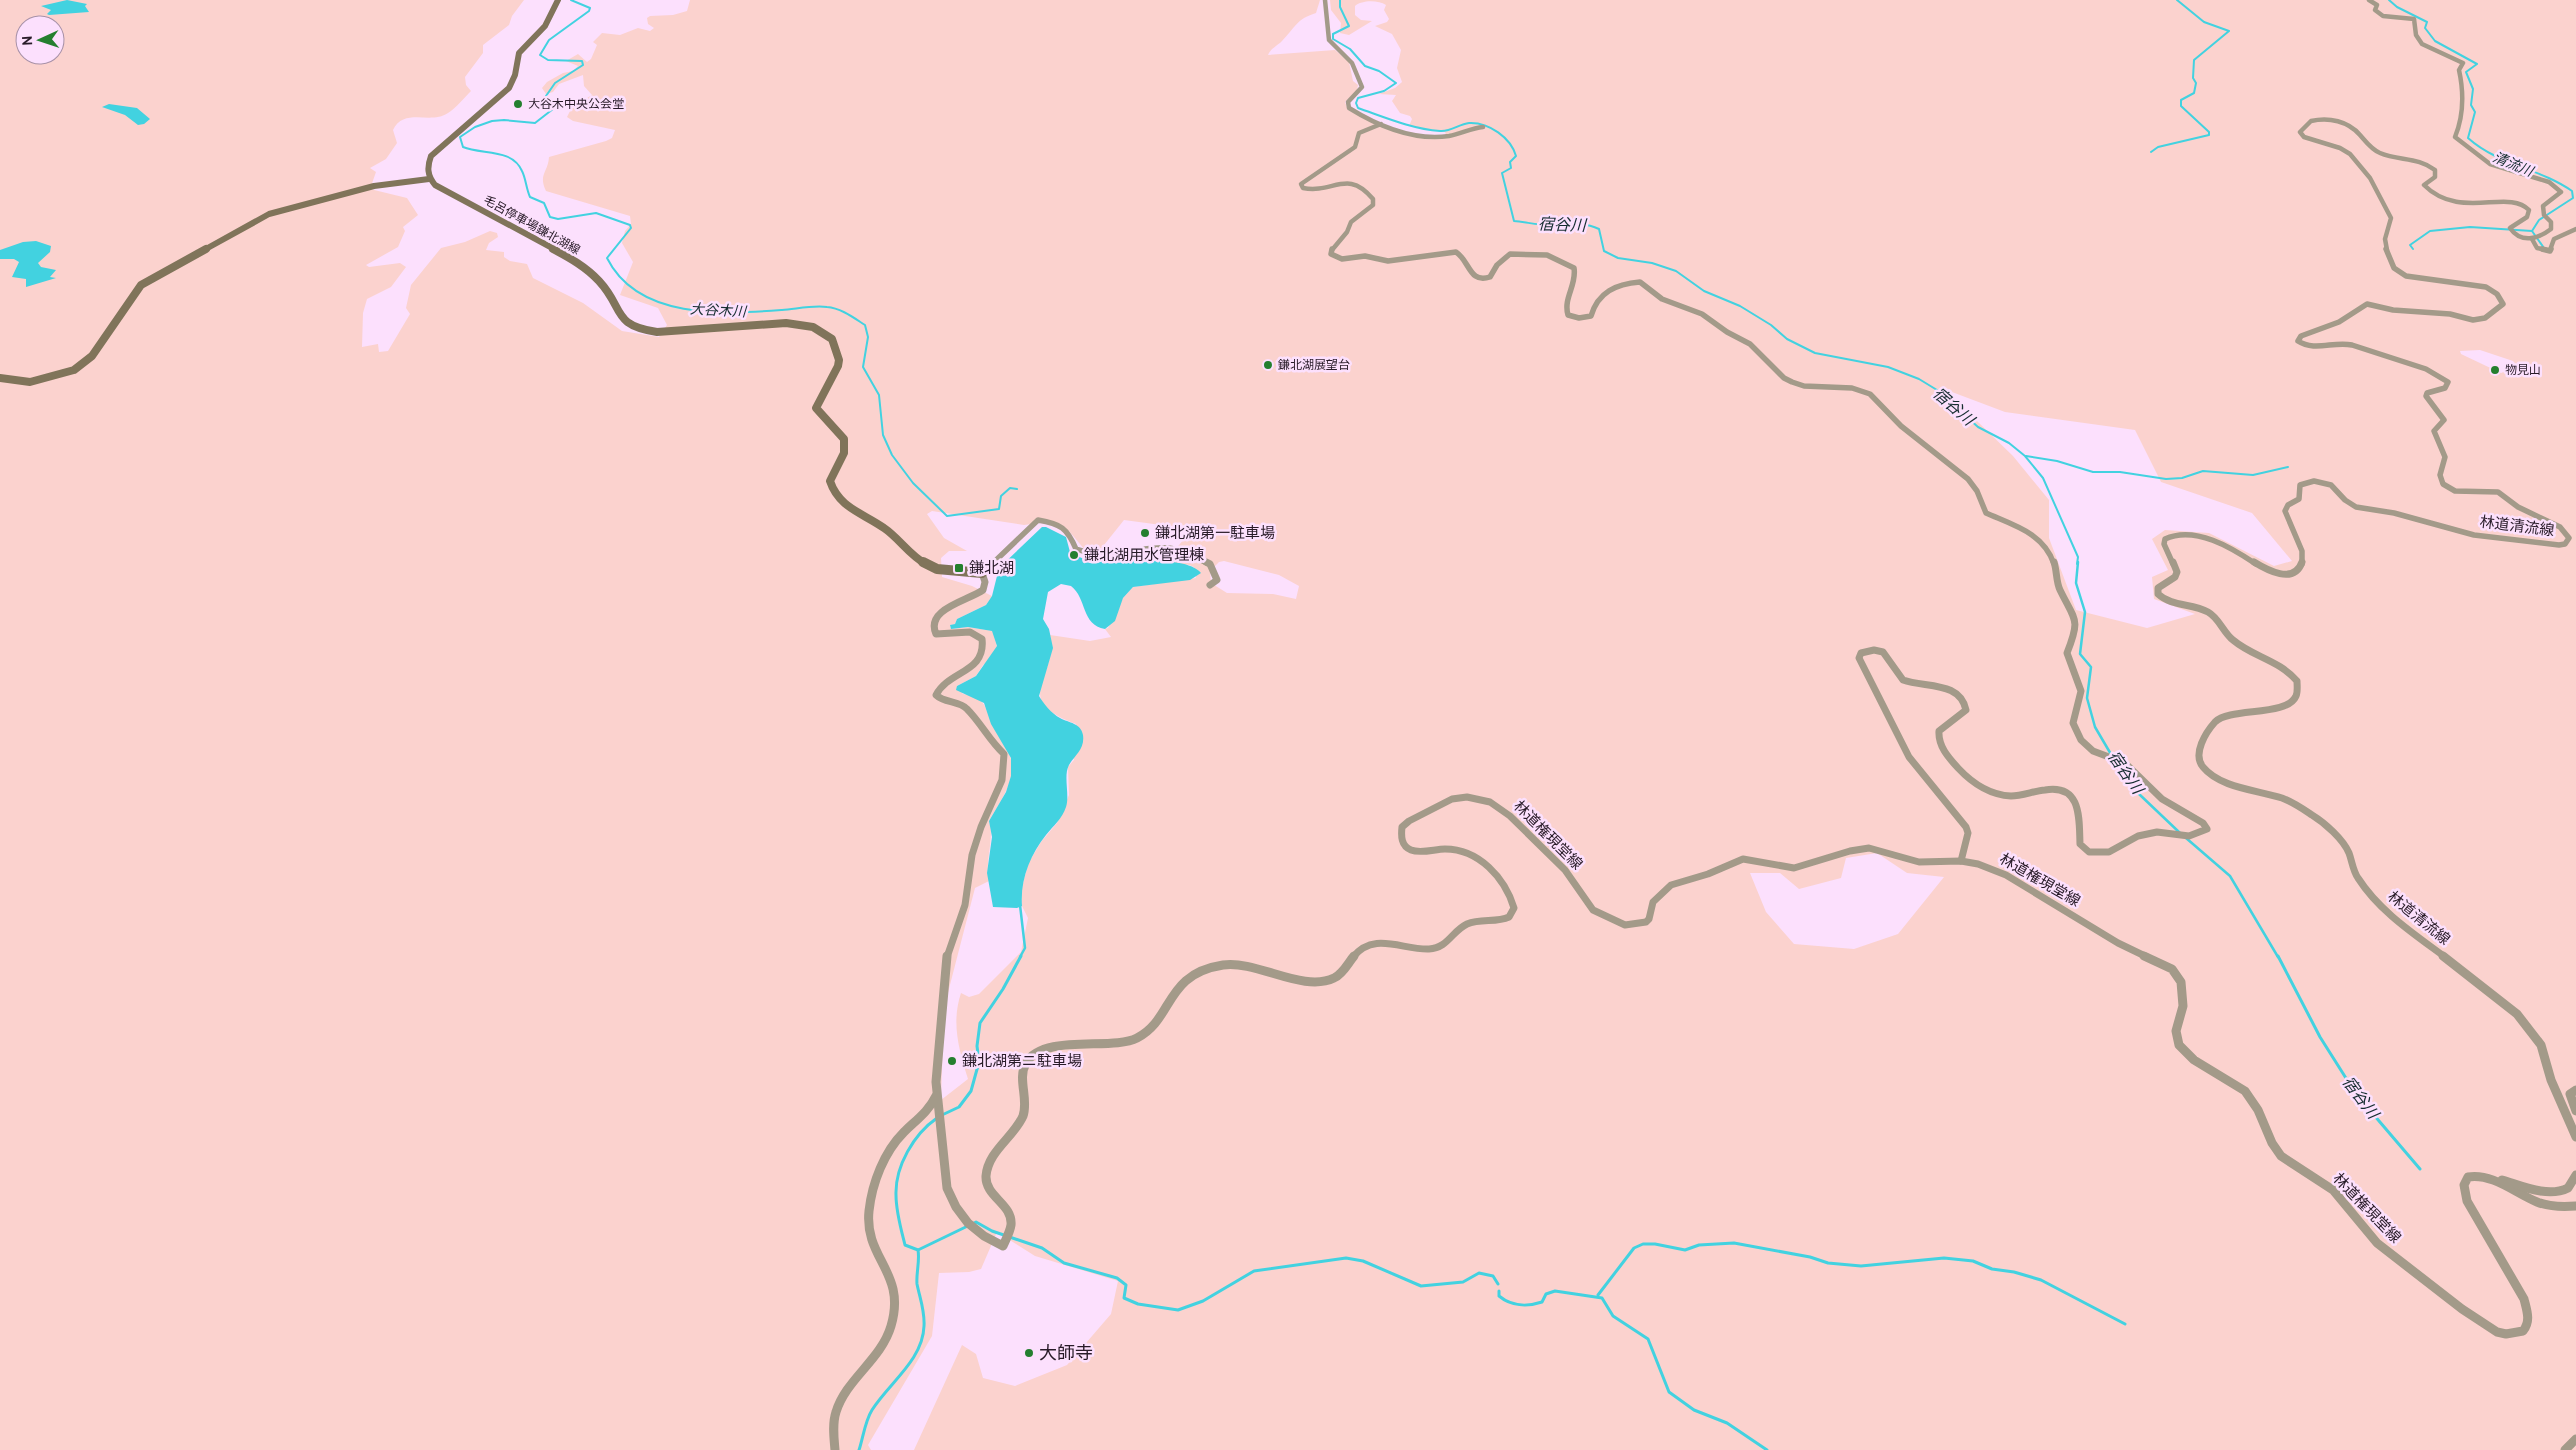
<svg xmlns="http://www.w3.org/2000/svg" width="2576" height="1450" viewBox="0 0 2576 1450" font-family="Overpass,'Noto Sans JP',sans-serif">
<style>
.green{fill:#fbd2ce;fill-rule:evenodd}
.water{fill:#42d2e0}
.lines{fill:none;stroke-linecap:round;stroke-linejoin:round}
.stream-far2{stroke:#42d2e0;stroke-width:2}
.stream-far1{stroke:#42d2e0;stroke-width:2.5}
.stream{stroke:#42d2e0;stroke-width:3}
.street-far3{stroke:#a39a89;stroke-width:4.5}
.street-far2{stroke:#a39a89;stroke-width:5.5}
.street-far1{stroke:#a39a89;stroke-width:7}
.street{stroke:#a39a89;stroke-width:9}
.secondary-far2{stroke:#80745a;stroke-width:6}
.secondary-far1{stroke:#80745a;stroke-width:8}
.secondary{stroke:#80745a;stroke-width:10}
.poi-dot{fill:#247f2f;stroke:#fce0fd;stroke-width:2}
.labels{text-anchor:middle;stroke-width:5;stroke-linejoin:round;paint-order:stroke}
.far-poi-label{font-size:12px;fill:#281b28;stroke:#fce0fd;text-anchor:start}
.far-street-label{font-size:12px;fill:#281b28;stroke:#fce0fd}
.far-water-label{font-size:14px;font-style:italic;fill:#162d30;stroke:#fce0fd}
.street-label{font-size:15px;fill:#281b28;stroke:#fce0fd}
.poi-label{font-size:15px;fill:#281b28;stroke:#fce0fd;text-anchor:start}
.water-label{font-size:16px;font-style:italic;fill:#162d30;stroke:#fce0fd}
.near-poi-label{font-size:18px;fill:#281b28;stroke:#fce0fd;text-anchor:start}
</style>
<rect width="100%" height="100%" fill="#fce0fd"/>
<path class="green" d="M0,0H524L512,16L509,25L483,45V53L465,77L466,85L471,91C464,98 456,108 448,113C431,125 404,107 393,130L397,143L386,159L370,168L376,172L370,189L407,198L418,215L403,227L405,231L398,247L366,265L369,267L400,263L406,267L391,287L367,299L363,313L362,347L378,344L379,352L388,351L410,314L406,308L411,285L441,248L465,242L490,231L497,233L498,237L489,243L486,250L504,252V257L510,261L527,264L533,278L583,303L622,331L659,337L667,325L658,308L620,295L633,262L622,243L625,231L631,224L630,216L546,191C538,174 548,173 549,157L606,141L612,138L615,130L573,121L567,117L572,107L592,95L584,86L583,75L559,84L553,92L546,94L542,88L547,82L563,73L573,71L578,66L566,61L578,54L587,62L591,59L597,45L593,42L602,33L620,35L638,28L650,31L654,28L648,24L647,18L650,16L673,15L687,11L690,0H1320L1316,13C1296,19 1295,28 1282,41C1276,47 1271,48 1268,55L1335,50L1349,62L1353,81L1358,85L1357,90L1345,102L1348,110C1386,128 1405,136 1447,137L1445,132L1409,126L1412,119L1410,116L1400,113L1392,101L1396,95L1379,94L1395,88L1402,82L1397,68L1401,50L1392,34L1375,26L1387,22L1389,19L1384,10L1386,5C1378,0 1362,0 1355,6V15L1361,20L1372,21L1349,35L1340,33L1341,23L1331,10L1330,0H2576V1450H914L962,1345L976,1354L983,1378L1015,1386L1067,1365L1111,1314L1118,1281L1035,1256L997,1232L981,1269L969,1272L939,1273L932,1336L868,1445L871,1450H0ZM25,25H55V55H25ZM2480,350L2513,361L2516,367L2501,373L2461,354L2460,351ZM1944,389L2005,412L2135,430L2161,482L2252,513L2292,561L2274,566L2209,533L2165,530L2152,539L2168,570L2152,577L2154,599L2195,614L2147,628L2076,610L2049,538V500L2013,456ZM932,511L1024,525L1046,522L1069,531L1085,550L1087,560H1142L1189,565L1194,567L1196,578L1133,587L1123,598L1108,628L1105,629L1111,637L1090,641L1050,635C1059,678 1008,699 1076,724L1074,760L1068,767L1069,795L1057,823L1041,842L1029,862L1024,879L1021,894L1022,906L1028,918L1021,952L979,994L969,997L961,993C951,1023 959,1050 968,1079L941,1100L944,1008L975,888L989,881C984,861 995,841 989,821C1000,802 1018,778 1010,756C1006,743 996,733 991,721C984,705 985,697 963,694L957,686L976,676L983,665L987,663C989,655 994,653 997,647L993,631L968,627L951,629L950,625L955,624L957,619L986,605L992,596L972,586L942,577L941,558L949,551H967L944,538L927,514ZM1124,520L1191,529V530L1172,554L1096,555ZM1224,561L1279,575L1299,586L1296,599L1273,594L1227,593L1211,583L1210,571L1219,562ZM1877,853L1907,873L1944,877L1898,934L1854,949L1794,944L1766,912L1750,873H1780L1799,889L1841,878L1846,858Z"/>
<g class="water">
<polygon points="67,0 87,4 85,6 89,12 49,15 47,14 51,10 41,6"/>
<polygon points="109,104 137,108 150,119 144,124 138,125 125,115 102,107"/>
<polygon points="36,241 51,246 50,252 38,263 41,267 56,270 50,277 56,278 26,287 26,279 12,277 19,262 14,259 0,259 0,250 23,242"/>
<path d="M1042,527H1046L1066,537L1070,552C1075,555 1081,558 1087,560C1112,564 1185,553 1201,573L1190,580L1133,587L1123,598L1115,621L1105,629C1081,625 1087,598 1071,586L1061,584L1048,592L1043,619L1049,629L1053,648L1039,696C1043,703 1052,714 1060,718C1069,723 1081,723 1083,735C1085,749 1075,755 1069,765C1063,776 1070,795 1066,807C1062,819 1054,825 1046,835C1030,855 1020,880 1022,906L1017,908L993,907L987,873L992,837L989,821L1006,792L1011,776V758L991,724L984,703L956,690L957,686L976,676L997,646L992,631L968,627L951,629L950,625L955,624L957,619L986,605L992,596L999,568Z"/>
</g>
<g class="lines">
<g class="stream-far2">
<path d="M571,0L590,8L589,11L549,40L540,55L548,60L582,61L583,65L555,83L546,96L553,109L535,123L504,120L492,121L475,127L460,137L463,147C482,155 512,148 522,171C526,179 526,188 530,197L544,203L550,217L558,219L596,213L630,225L631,228L607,258C638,320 723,314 782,310C796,309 813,305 827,307C841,308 854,318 865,325L868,337L863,367L879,395L883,435L892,455L913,483L947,516L999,509L1001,496L1010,488L1017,489"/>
<path d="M1340,0V7L1349,26L1333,34V39L1350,49L1365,66L1379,71L1396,83L1384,91L1358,98L1356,103L1358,108C1384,117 1412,129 1440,131C1451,132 1459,124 1469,123C1489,122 1511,138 1516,156L1510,162L1511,168L1502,173L1514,221C1526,222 1537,225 1549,225C1567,225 1582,221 1599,229L1604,251L1618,258L1652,263L1676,271L1704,291L1740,306L1771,325L1787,339L1815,353L1888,367L1919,379L1937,390L1978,427L2009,443L2025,456L2043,478L2078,557L2077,564"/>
<path d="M2389,0L2397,7L2427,22L2425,28L2435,41L2477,64L2466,72L2473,89L2471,105L2475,112L2468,138C2498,165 2539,168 2572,191L2573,198L2539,220L2532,231"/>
<polyline points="2151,152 2158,147 2209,135 2209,132 2181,106 2181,100 2194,93 2196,83 2193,78 2194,60 2229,31 2204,22 2177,0"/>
<polyline points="2532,231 2544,248"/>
<polyline points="2413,249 2410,245 2430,231 2470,227 2532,231"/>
<polyline points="2026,456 2057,461 2093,472 2120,472 2166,479 2182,478 2203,471 2253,475 2288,467"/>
</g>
<g class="stream-far1">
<polyline points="2078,562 2076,583 2085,612 2080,654 2091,667 2087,698 2095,727 2112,756"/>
<polyline points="2115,761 2139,794 2180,833"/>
<polyline points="2186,838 2230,876 2278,957"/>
<polyline points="1020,905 1025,948 1020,957"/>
</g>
<g class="stream">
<polyline points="2278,956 2320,1037 2356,1094 2420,1169"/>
<polyline points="942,1115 959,1107 971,1091 979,1062 977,1046 980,1023 1003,989 1021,956"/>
<polyline points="918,1250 976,1222 992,1231 1042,1248 1064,1263 1117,1278 1126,1285 1124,1298 1138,1304 1178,1310 1203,1301 1254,1271 1346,1258 1363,1261 1421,1286 1463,1282 1479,1273 1493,1276 1498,1284"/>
<path d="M1499,1291V1296C1511,1306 1527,1307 1542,1302L1546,1294L1555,1291L1602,1298L1613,1316L1648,1339L1669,1392L1694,1410L1727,1423L1767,1450"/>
<polyline points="1598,1295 1634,1248 1643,1244 1655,1244 1685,1250 1699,1245 1734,1243 1810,1257 1828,1263 1861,1266 1944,1258 1973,1261 1992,1269 2014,1272 2041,1280 2125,1324"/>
<path d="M859,1450C863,1438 865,1421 872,1410C889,1383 923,1360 924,1326C925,1311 920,1299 917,1284C916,1273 920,1261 918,1250L905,1245C901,1229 896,1212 896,1195C895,1166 914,1134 937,1118"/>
</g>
<g class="street-far3">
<path d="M1325,0L1329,40L1352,63L1362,87L1348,102L1349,108C1378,126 1414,141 1449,136C1461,134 1471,128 1483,127"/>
<path d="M2369,0L2377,5L2375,10L2383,16L2414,19L2416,35L2422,44L2463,63L2459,70C2464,93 2464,115 2455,137L2490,164L2549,182L2561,192L2543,206L2544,215L2551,222V229C2538,239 2521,244 2510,228L2527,217L2529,210C2508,188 2460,221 2424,185L2435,177V170C2418,157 2399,161 2380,153C2372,150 2366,142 2360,135C2348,121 2329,117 2311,121L2300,132L2304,137L2340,148L2350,154L2370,178L2391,218L2385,239L2387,250"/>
<polyline points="2532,239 2537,248 2547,250"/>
<path d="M1332,250L1347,232L1351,222L1373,205V199C1347,168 1334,194 1303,188L1301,184L1355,147L1359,133L1381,124"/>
<polyline points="2550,250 2554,239 2576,229"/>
</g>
<g class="street-far2">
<path d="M1332,249L1331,254L1342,259L1365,256L1388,261L1456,252C1470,261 1469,284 1490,277L1497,265L1510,254L1547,255L1574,268C1577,285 1563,298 1568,315L1579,318L1591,316C1598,292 1616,284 1640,282L1662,299L1702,314L1727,332L1750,344L1784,378L1792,382L1804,386L1852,388L1870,394L1901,426L1968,479L1977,491L1986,513C2013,525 2044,533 2054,564"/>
<polyline points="2542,249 2550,251 2551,249"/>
<path d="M992,564L1038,520C1061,524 1067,528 1076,549C1108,560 1137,546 1169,548C1183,549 1197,559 1209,564"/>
<path d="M2173,564L2164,544L2165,539C2195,525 2232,548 2256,564"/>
<path d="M2302,564V551L2285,511L2288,505L2299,499L2300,485L2314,481L2331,485L2345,500L2356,507L2394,513L2474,535L2559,545L2565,544L2569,538L2560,527L2518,507L2498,492L2455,491L2443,484L2440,475L2445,457L2434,431L2444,420L2426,396L2427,393L2445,388L2448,382L2426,369L2352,345C2333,341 2315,352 2298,341L2301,336L2339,322L2367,304L2393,310L2450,314L2473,320L2485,318L2503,304L2497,294L2486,287L2406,276L2394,268L2386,249"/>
</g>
<g class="street-far1">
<polyline points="1206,562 1210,564 1217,580 1210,585"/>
<path d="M2173,562L2177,572L2175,577L2158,588V594C2172,607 2192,603 2208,612C2219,618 2223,632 2233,640C2253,657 2279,660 2297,681C2297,685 2298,692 2296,696C2287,717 2230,707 2215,722C2206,732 2192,754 2203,767C2220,788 2257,790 2282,798C2293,802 2303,809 2312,815C2325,823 2343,839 2349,853C2352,861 2353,871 2358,878C2379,911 2414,934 2445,957"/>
<path d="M2254,562C2267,570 2294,585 2302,562"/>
<path d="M1961,861L1968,833L1966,827L1909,757L1859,658L1861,653L1874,650L1883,652L1903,680C1926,688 1960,681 1966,710L1939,731C1938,746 1948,757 1958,768C1972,783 1989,795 2011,796C2022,796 2034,791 2045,790C2082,784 2079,819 2080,844L2089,852H2109L2138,836L2157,832L2189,836L2207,829L2203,823L2162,799L2125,763L2093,751L2081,740L2073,723L2081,691L2067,653C2081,618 2075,621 2060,590C2056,582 2057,571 2054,562"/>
<path d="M947,957L965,905L972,855L981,827L1002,780L1004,754C989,740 981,723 967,709C960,701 944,703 936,695C949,670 986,673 982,639L970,632L936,634C925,609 967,601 983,590L985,582L982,573L993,562"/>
<path d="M1353,957C1374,931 1402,950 1429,949C1448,948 1452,931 1467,924C1481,918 1496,923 1509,917L1514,908C1505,878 1479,849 1445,849C1435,849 1421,854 1411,850C1401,846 1401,836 1402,827L1409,821L1452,799L1467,797L1490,802L1510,816L1565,870L1593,910L1625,925L1646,922L1649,919L1653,902L1671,885L1708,874L1743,859L1794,868L1850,851L1869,848L1919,862L1961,861L1978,864L2006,875L2118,943L2147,957"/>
</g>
<g class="street">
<path d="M947,956L936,1082L947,1188L956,1207L968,1223L984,1236L1003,1246C1006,1239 1010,1232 1011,1225C1013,1204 985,1197 986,1176C988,1151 1014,1137 1023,1116C1029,1099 1017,1079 1026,1063C1044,1033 1112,1051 1137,1038C1174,1019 1164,974 1223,965C1257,960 1303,993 1334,978C1343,974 1348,963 1354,956"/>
<path d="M2144,956L2172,969L2181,982L2183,1006L2176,1031L2179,1045L2194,1060L2245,1091L2258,1110L2272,1143L2281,1156L2333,1190L2377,1243L2462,1309L2497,1332L2506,1334L2523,1331C2531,1321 2527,1311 2524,1299L2467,1201L2464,1185L2468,1177C2493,1173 2515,1193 2537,1202C2549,1207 2563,1207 2576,1206"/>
<polyline points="2443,956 2517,1014 2541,1045 2551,1080 2576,1137"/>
<polyline points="2576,1090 2570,1094 2576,1111"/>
<path d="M2502,1180C2522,1186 2548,1198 2568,1188L2576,1175"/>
<path d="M835,1450C834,1438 832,1424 836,1412C846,1379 881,1360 891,1326C907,1272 864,1259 869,1211C872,1183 884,1152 904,1132C915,1121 929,1111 936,1096"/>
<polyline points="2565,1450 2576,1439"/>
</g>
<g class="secondary-far2">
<polyline points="204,250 269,214 374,186 429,179"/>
<path d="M556,250L435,185C427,175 427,167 431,156L509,88L515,75L519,53L545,26L558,0"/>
</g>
<g class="secondary-far1">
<path d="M553,249C570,258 586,267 599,281C625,309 611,325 657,332L786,323L813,327L832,339L839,360L838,366L816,408L844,439V453L830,481C839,508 863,513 884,528C899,538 910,556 926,564"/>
<polyline points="0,378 30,382 74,370 92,356 141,285 206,249"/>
</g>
<polyline class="secondary" points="923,562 937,569 982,573"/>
</g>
<g class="poi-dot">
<circle cx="518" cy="104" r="5"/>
<circle cx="1268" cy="365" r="5"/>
<circle cx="2495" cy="370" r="5"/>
<circle cx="1145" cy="533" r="5"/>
<circle cx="1074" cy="555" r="5"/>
<rect x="954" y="563" width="10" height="10" rx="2.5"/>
<circle cx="952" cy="1061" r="5"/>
<circle cx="1029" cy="1353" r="5"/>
</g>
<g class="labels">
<g class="far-poi-label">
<text x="528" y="108">大谷木中央公会堂</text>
<text x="1278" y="369">鎌北湖展望台</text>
<text x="2505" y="374">物見山</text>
</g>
<g class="far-street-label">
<text transform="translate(532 225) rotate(29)" y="4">毛呂停車場鎌北湖線</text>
</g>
<g class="far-water-label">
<text transform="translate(2513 164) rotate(22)" y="5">清流川</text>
<text transform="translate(718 310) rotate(3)" y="5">大谷木川</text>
</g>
<g class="street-label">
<text transform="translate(2517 526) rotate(7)" y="5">林道清流線</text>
<text transform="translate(1548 835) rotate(45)" y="5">林道権現堂線</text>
<text transform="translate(2040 880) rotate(30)" y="5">林道権現堂線</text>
<text transform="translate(2419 918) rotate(39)" y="5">林道清流線</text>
<text transform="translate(2367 1208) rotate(46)" y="5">林道権現堂線</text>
</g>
<g class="poi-label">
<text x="1155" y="538">鎌北湖第一駐車場</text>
<text x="1084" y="560">鎌北湖用水管理棟</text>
<text x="969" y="573">鎌北湖</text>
<text x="962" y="1066">鎌北湖第ニ駐車場</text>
</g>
<g class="water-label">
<text transform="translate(1562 224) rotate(2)" y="6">宿谷川</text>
<text transform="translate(1954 406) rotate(41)" y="6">宿谷川</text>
<text transform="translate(2126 772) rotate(55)" y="6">宿谷川</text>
<text transform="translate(2361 1097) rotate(53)" y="6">宿谷川</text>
</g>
<g class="near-poi-label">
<text x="1039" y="1359">大師寺</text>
</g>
</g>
<g transform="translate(40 40) rotate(267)"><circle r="24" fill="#fce0fd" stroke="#a791a8"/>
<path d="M0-4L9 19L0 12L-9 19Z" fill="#247f2f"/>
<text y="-8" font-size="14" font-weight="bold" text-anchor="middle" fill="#281b28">N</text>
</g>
</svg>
